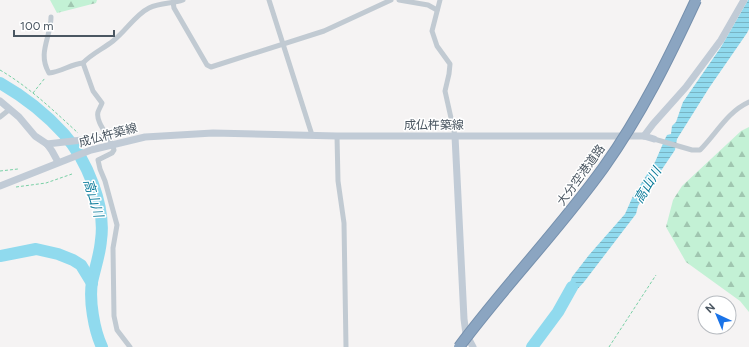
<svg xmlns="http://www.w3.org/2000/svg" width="749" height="347" viewBox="0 0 749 347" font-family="Figtree,'Noto Sans JP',sans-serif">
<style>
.forest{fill:url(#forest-firs)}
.water{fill:url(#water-rules)}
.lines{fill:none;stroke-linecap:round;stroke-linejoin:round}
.river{stroke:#90daee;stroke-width:12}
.path{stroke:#7ad0a6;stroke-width:1;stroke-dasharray:3 2;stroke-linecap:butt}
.street{stroke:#c1cad2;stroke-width:5}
.secondary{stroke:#c1cbd6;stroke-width:7}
.highway-bridge-casing{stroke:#7690ad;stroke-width:12;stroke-linecap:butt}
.highway-bridge{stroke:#8ba5c1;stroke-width:10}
.labels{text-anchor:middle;stroke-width:3;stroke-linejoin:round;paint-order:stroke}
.street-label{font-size:12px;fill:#4a5661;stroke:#fff}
.water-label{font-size:13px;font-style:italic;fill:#0c7c9b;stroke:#fff}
</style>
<defs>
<pattern id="forest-firs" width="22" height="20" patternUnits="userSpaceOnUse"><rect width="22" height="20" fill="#c3f1d5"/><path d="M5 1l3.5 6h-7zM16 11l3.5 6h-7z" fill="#a0c6b0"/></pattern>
<pattern id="water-rules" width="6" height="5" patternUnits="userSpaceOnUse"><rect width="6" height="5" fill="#90daee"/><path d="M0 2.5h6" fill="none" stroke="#78b4c4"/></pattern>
</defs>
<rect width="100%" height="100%" fill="#f5f3f3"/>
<g class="forest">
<polygon points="50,0 97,0 96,3 57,13"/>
<polygon points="749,127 749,312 740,301 686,262 666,227 673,200 682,186 741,131"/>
</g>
<polygon class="water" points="748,0 749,0 749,29 747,33 709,88 677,139 675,150 648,190 638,206 636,214 584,282 560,308 572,277 589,255 625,214 633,196 655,162 665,139 667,135 671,134 672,126 676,122 683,102 721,47"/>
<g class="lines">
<g class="river">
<path d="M0,83C23,96 46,114 64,134C87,160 106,206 101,240C100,254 95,268 92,282C89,300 94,330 102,347"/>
<polyline points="0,256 36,249 58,254 73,260 81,265 92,283"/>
<polyline points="532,347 558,312 572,287"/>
</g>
<g class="path">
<path d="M0,70C29,87 53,110 78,133"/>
<polyline points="33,93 45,78"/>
<polyline points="0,171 18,169"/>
<polyline points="16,187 46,183 72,174"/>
<polyline points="609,347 656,275"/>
</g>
<g class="street">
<polyline points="269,0 312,135"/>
<polyline points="399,0 428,5 437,10"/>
<polyline points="440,0 432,31 437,46 450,64 449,74 445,91 455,136"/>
<polyline points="173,2 174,8 207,65 211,67 324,31 391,0"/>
<path d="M51,17C51,37 37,53 49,73C61,72 71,64 83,63"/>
<polyline points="0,117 10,109"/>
<polyline points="337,136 338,181 344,223 346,347"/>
<path d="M654,139L692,150H700C717,133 727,112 749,102"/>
<path d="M130,347L117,330L114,316L113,248L117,225L105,181L100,169L98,160L112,153L114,150C112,139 95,123 98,112C99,109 101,106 102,103L93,91L83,63C91,54 103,49 113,41C126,31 135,15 149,8C161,2 172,4 183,0"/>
</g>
<g class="secondary">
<polyline points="0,101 19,117 35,136 47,144 52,151 58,162"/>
<polyline points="455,136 464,319 466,334 473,347"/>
<polyline points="644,136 653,124 686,87 721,40 744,0"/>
<polyline points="47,144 108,137"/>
<polyline points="0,186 91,150 145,137 213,133 337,136 644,136 654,139"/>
</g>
<g class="highway-bridge-casing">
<path id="highway-bridge" d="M459,347C505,285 559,230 604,167C641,115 669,58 696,0"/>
</g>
<use href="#highway-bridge" class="highway-bridge"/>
</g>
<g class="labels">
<g class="street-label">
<text x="434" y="129">成仏杵築線</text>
<text transform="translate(108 135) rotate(-15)" y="4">成仏杵築線</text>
<text transform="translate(581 175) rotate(-54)" y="4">大分空港道路</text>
</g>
<g class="water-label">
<text transform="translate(647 185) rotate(-59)" y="5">高山川</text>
<text transform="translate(94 198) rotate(73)" y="5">高山川</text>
</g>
</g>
<g transform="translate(717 315) rotate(316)"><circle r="19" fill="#ffffff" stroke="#b7bbc0"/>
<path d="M0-3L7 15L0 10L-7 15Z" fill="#1a73e8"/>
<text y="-6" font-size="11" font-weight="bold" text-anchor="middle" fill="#4a5661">N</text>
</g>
<path d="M14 30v6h100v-6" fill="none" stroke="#4a5661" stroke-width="2"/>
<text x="20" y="30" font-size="12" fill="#4a5661" stroke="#ffffff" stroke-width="3" paint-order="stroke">100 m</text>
</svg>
